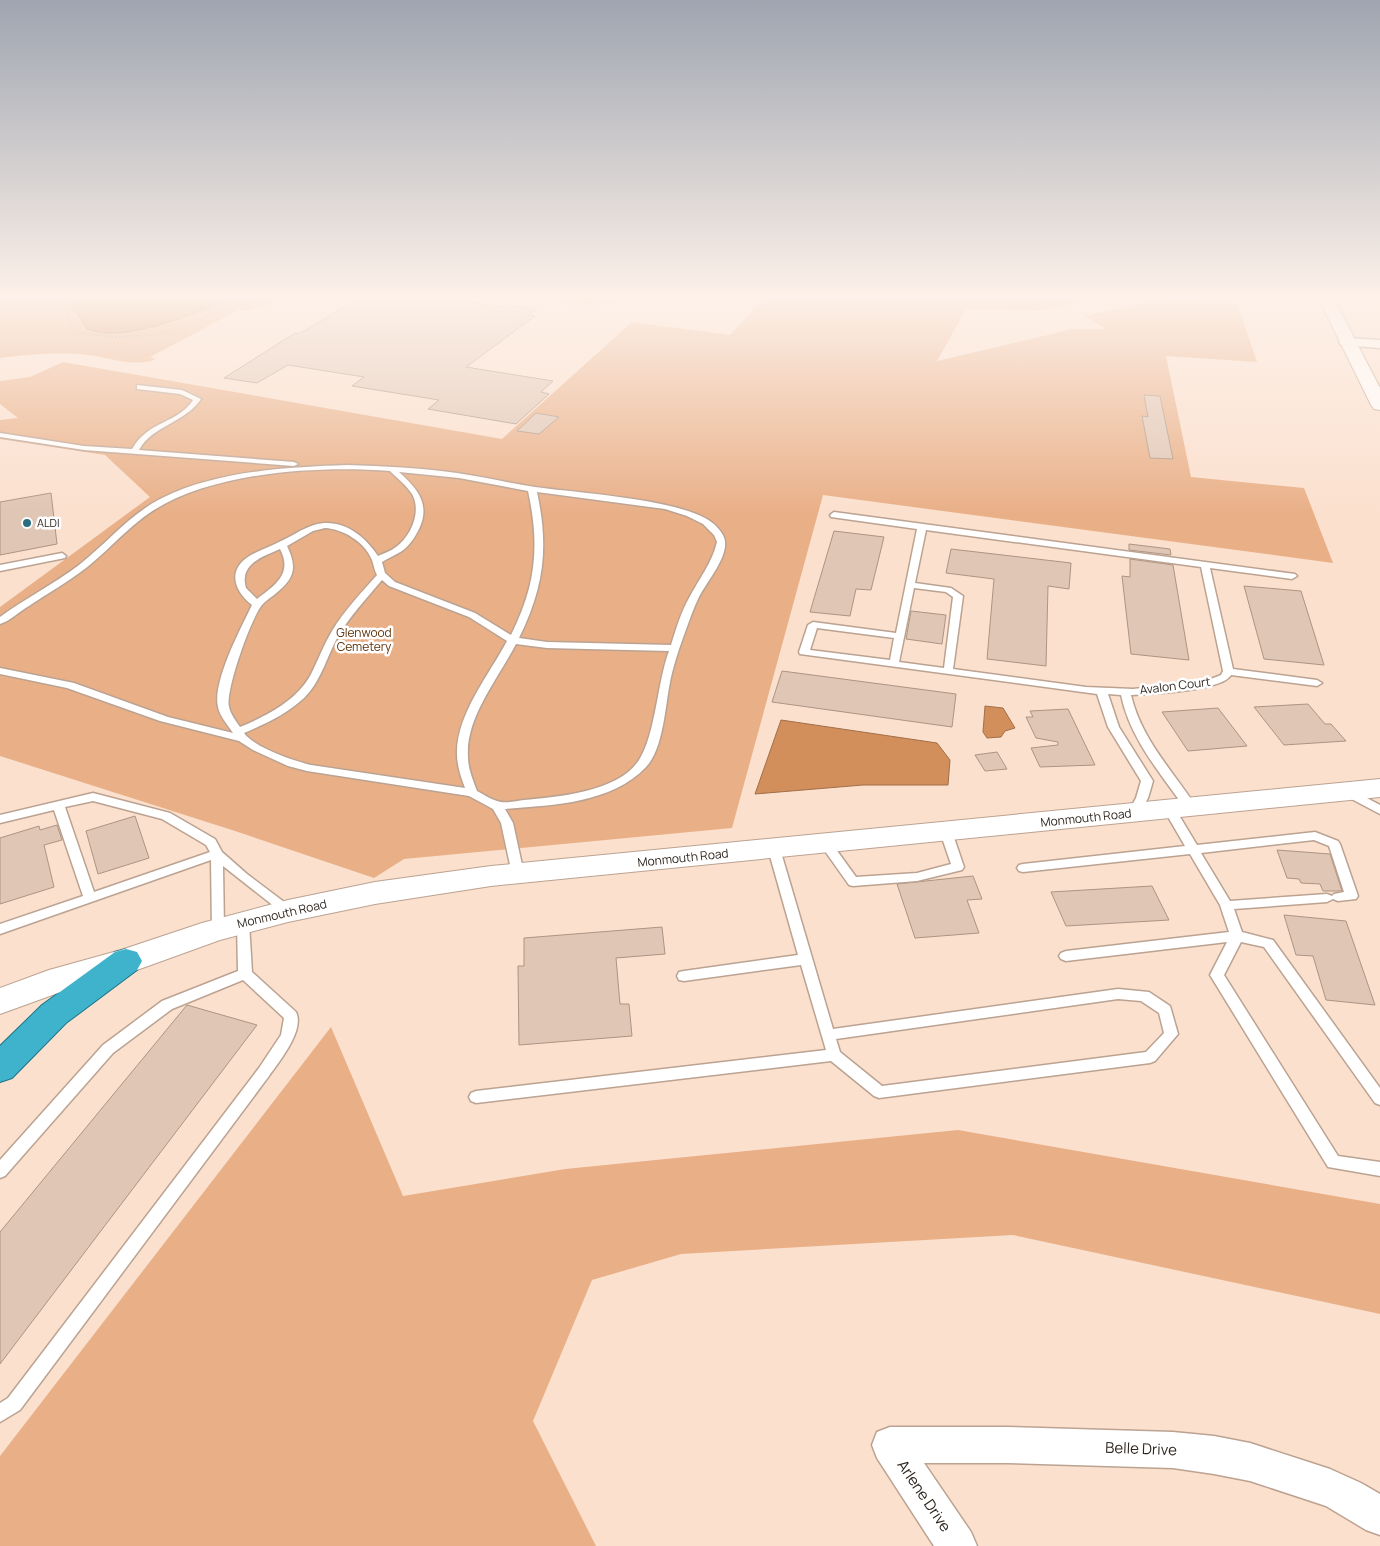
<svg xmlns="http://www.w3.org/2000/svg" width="1380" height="1546" viewBox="0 0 1380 1546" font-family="Manrope,sans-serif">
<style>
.green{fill:#e9b088}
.water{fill:#d28e5b;stroke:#a16f49}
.building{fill:#e0c6b4;stroke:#ad9483}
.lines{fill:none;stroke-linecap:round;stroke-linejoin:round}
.service-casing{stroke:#bba291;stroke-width:3}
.minor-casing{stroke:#bba291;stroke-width:3}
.tertiary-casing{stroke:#bba291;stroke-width:2}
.secondary-casing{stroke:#bba291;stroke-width:2}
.trunk-casing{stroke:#1b7587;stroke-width:2}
.path{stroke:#a79486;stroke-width:2;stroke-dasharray:1 2.5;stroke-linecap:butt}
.service{fill:#fff;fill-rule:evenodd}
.minor{fill:#fff;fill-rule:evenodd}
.tertiary{fill:#fff;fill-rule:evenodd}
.secondary{fill:#fff;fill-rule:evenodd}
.trunk{fill:#40b3cc;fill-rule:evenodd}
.poi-dot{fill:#2b6e7f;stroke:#fff;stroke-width:2}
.labels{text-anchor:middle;stroke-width:5;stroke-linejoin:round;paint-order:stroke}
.far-poi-label{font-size:11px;fill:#2f261f;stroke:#fff;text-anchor:start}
.park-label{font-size:12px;fill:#5e3109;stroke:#fff}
.street-label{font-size:12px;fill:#2f261f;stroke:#fff}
.near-street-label{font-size:15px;fill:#2f261f;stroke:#fff}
</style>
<rect width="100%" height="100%" fill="#fbe0ce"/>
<g class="green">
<path d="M0,295H71V305L74,307L71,308L74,309L87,329L118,332L139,331L240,295H302L248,310H239L150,357L155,359L154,360C133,367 110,358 89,355C60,352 28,354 0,358Z"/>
<polygon points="509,295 551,295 586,300 658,295 693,295 586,304"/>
<polygon points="767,295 1118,295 1041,310 966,309 937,361 1073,329 1106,329 1085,316 1165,299 1237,303 1257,362 1166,356 1191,477 1304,488 1333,563 823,495 732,828 404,859 374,878 235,831 0,756 0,607 150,497 105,455 0,439 0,420 18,418 0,404 0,381 30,377 63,362 502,439 632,322 730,335"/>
<polygon points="331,1027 403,1196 565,1169 958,1130 1380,1204 1380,1314 1013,1235 681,1254 592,1280 533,1421 596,1546 0,1546 0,1456"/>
</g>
<g class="water">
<path d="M71,295H240C201,310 127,345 87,329L74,309H71L74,307L71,305Z"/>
<polygon points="551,295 658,295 586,300"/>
<polygon points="985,706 1003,708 1015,728 1005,731 1001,737 987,738 983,732"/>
<polygon points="781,720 937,743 950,760 948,785 863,785 755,794"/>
</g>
<g class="building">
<polygon points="364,295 420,295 504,307 508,305 537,309 528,315 535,316 466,367 553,381 541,392 549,394 516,424 428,409 439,400 352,386 364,377 288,365 257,383 224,378 295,333 299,334"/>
<polygon points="1144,395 1160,396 1173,459 1150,458 1142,416 1148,417"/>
<polygon points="536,413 559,417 539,434 517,431"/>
<polygon points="51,493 57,544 0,555 0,502"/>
<polygon points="834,531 884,537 871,590 856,589 850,616 810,612"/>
<polygon points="1129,544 1170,549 1171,555 1129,550"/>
<polygon points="951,549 1071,563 1069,589 1048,586 1046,666 987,659 994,579 946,573"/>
<polygon points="1130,559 1173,565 1189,660 1131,654 1122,576 1130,577"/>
<polygon points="1244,586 1301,591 1324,665 1264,659"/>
<polygon points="911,611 946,615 942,644 906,639"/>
<polygon points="782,671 956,694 952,727 772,702"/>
<polygon points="1308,704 1325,724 1331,724 1346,741 1284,745 1254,707"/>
<polygon points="1218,708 1247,746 1188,751 1162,712"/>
<polygon points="1068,709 1095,765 1040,767 1031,748 1058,745 1058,742 1036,738 1026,717 1033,717 1030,711"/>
<polygon points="997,752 1007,769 985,771 975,755"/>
<polygon points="135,816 149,858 98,874 86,831"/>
<polygon points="57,825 62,840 44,845 54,887 0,904 0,838 39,826 40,830"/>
<polygon points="1277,850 1330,854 1342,891 1323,891 1320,884 1301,883 1299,879 1287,878"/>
<polygon points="973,876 982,899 967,900 979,933 915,938 897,884"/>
<polygon points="1152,886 1169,920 1066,926 1051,892"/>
<polygon points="1284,915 1346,921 1375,1005 1326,1000 1313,956 1296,955"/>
<polygon points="662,927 665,954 616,958 620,1004 629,1004 632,1036 519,1045 518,966 524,966 524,938"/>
<polygon points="187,1005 257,1025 0,1364 0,1232"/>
</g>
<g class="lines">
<g class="service-casing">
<g id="service">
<path d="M137,385L182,390L201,399C185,423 153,425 139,450L294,462L298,464L294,466L84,450L0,437V433L84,446L132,449C149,420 177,424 193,400L180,394L137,389Z"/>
<path d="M347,465C384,466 421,468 457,473C484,477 509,483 535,487C576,493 688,499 715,525C719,529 725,536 725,542C727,559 705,584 698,599C694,607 691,616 688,624C682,640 676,657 672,673C665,700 665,747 646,767C611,804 551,805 505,809L513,823L524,874L522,877H514L512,874L501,823L493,809L469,796L307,771L288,766L253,750L239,741L160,721L67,688L0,674V668L74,683L168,717L233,733C228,725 220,717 218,707C212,682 241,628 252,605C233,590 227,569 251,555C260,550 270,547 279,542C291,537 301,529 314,525C341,517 364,535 378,556C384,553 391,551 396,547C411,536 422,511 412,494C406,485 397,478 390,471C317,465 199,472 140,520C121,535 105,553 86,568C68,582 48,593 29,606C20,611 10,621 0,624V617C26,598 54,584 79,565C107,543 130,514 162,498C216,471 287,467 347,465ZM399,472L459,478L528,491C540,546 536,585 511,635L475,613L395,582L385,573L382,562C388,558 396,555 402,551C410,545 415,537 419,529C431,504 417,488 399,472ZM537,492L665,509L687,516L703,524L714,535L717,542C712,563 699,579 689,598C681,612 676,629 671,645L547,642L519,638C544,587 549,548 537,492ZM325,528C343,529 365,542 372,560C374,565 374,570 377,575C361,593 344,611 332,631C323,646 318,661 310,676C295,702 266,716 240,727C236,721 231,715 229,707C225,691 251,618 262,605C265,601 270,598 274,595C294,579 298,569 287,546L313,531ZM280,549C293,574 275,585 257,599L246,588C239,564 262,557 280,549ZM382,580L389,586L469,617L507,641C489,675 456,715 457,754C457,766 461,777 465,788L311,765C294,761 255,748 244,733C265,724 287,714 304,698C321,681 326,659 337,638C349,617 366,599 382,580ZM516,644L547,648L669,651C657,683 656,733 639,760C619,792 557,797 524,800C516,801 504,804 497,801C490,799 483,794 477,791C473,780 468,769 468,757C465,718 499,677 516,644Z"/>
<path d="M834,512L1295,574L1297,576L1292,579L1210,568L1233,669L1317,680L1322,683L1317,686L1231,675C1222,691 1151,694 1131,695C1141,739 1173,771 1197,808L1191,812L1187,811C1161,774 1130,739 1121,695L1108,694L1119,727L1153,781L1148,798L1138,816H1130L1128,813L1136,798L1141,781L1108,727L1097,694L800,654L799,652L808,625L813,622L896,633L917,529L831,517L830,515ZM926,530L1201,567L1223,671L1221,675L1206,681L1133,689L1086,687L953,669L963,596L951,588L915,583ZM914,588L946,592L953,597L944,668L899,662ZM817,628L894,638L890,660L810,650Z"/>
<polygon points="62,553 66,556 65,558 0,571 0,565"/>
<polygon points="1348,788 1380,805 1380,814 1344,795 1342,792"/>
<path d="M93,793L170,813L215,839L222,852L247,874L292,908L294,911L292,914H284L223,866L224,930L223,933H213L212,930L211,860L0,934V924L83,896L54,810L0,823V815ZM93,801L162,819L206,845L210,852L94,892L65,807Z"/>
<path d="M1170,806L1174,807L1197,845L1315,832L1338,841L1340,844L1358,896L1356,899L1338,901L1333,899L1327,902L1234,909L1242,932L1273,940L1380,1088V1105L1375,1103L1264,947L1241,942L1224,975L1338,1156L1380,1162V1176L1328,1167L1210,975L1227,942L1066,961L1061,959L1059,956L1061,953L1066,951L1229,932L1220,905L1190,854L1023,872L1019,871L1017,868L1019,865L1023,864L1185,846L1164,810ZM1314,840L1329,846L1344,892L1334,894L1332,896L1327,894L1230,901L1201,853Z"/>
<polygon points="946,828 952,832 964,867 962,870 917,881 853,886 849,885 820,844 822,841 830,841 856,877 917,873 951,864 940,832"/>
<path d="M774,845L780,849L833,1029L1118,989L1149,992L1170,1006L1178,1034L1155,1061L1150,1063L879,1098L874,1096L831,1061L476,1103L471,1101L469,1097L471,1093L476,1091L826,1050L801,965L684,981L679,980L677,976L679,972L684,971L798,955L768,849ZM1118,999L1141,1001L1159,1013L1164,1033L1146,1052L882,1086L840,1052L836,1039Z"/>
<path d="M243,918L248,920L249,923L252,972L296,1012C305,1030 279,1062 269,1076L20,1410L0,1422V1403L8,1398L259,1068L281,1035L284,1018L243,980L172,1009L113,1053L5,1176L0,1178V1160L103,1045L162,1001L238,971L237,923L238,920Z"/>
</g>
</g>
<g class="minor-casing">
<g id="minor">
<polygon points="1346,338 1380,340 1380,348 1341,345 1339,342 1341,339"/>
<polygon points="890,1427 1007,1427 1173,1432 1214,1436 1250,1443 1330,1469 1361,1483 1380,1494 1380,1535 1366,1530 1326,1506 1250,1481 1214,1474 1173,1468 1007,1463 924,1463 971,1532 977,1546 934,1546 877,1458 872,1445 877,1432"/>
</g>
</g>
<g class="tertiary-casing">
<polygon id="tertiary" points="1317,295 1332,295 1380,388 1380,410 1374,409 1371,405"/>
</g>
<g class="secondary-casing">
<polygon id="secondary" points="1380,779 1380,797 491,886 375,904 288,922 220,940 137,970 69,989 0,1014 0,988 49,970 121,950 202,923 288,900 375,882 491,866"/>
</g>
<g class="trunk-casing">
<polygon id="trunk" points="126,949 137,952 142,961 137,970 66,1023 12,1078 0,1082 0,1046 42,1005 115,952"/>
</g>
<g class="path">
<polyline points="62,295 73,331 111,337 152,335 172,330 219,311 291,295"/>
<polyline points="508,295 581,305 697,295"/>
</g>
<use href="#service" class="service"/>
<use href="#minor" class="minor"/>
<use href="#tertiary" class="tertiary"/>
<use href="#secondary" class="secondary"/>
<use href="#trunk" class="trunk"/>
</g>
<linearGradient id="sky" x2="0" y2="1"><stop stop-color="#9fa5b0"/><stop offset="0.58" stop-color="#fdf1e9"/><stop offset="1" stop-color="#fdf1e9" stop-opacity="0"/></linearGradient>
<rect width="1380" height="512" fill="url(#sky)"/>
<circle class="poi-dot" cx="27" cy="523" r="5"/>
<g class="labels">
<g class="far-poi-label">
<text x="37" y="527">ALDI</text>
</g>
<g class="park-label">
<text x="364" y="637">Glenwood<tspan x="364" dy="14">Cemetery</tspan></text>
</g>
<g class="street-label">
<text transform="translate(1175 686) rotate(-7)" y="4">Avalon Court</text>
<text transform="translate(1086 818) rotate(-6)" y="4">Monmouth Road</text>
<text transform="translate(683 858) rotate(-6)" y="4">Monmouth Road</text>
<text transform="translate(282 914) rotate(-13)" y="4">Monmouth Road</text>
</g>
<g class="near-street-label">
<text transform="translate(1141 1449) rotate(2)" y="5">Belle Drive</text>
<text transform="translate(924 1496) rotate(56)" y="5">Arlene Drive</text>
</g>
</g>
</svg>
